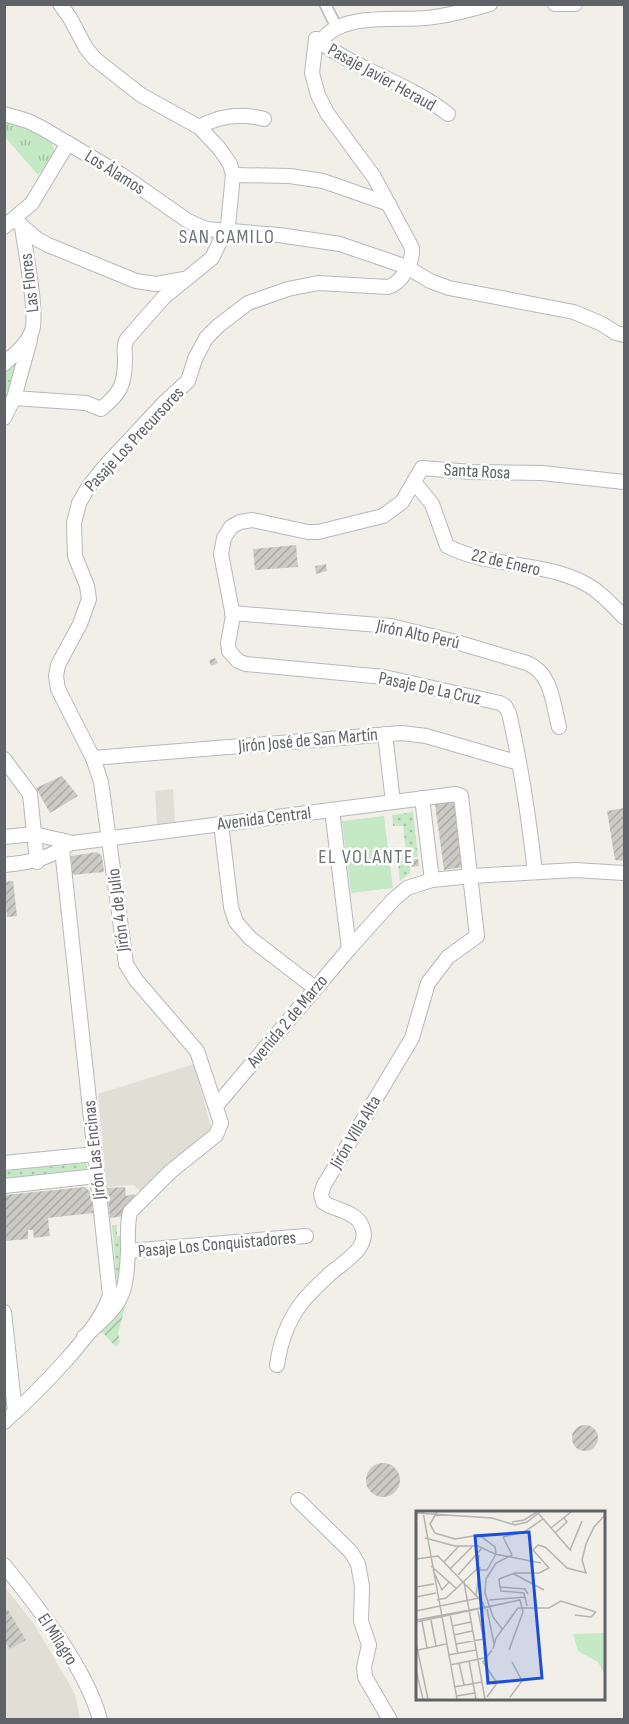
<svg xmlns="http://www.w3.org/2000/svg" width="629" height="1724" viewBox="0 0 629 1724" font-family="'Sofia Sans Condensed',sans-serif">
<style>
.education{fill:#e1ded6}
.grass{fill:url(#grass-dots)}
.park{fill:url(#park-tufts)}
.garden{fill:url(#garden-furrows)}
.pitch{fill:#c5e8c5}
.building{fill:url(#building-hatch)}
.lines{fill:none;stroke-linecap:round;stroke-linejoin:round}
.pedestrian-casing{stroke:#b5b8bc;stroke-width:13}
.minor-casing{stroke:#b5b8bc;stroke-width:16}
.pedestrian{stroke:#fff;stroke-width:10}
.minor{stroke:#fff;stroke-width:14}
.labels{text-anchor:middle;stroke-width:5;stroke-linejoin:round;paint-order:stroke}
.street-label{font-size:18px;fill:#5f6368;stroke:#fff}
.neighbourhood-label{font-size:20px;letter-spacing:1.5px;fill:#70757a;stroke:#fff}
.inset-road{fill:none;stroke:#b3b3b1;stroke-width:1.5}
.view{fill:#1d4ed8;fill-opacity:0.15;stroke:#1d4ed8;stroke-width:3}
.inset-edge{fill:none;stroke:#5f6368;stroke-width:3}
</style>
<defs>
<pattern id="grass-dots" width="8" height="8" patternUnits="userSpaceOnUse" patternTransform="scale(1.5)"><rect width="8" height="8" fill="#c5e8c5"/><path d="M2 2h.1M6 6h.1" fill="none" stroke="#a3c0a4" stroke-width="1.8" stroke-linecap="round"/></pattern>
<pattern id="park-tufts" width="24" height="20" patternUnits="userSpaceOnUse" patternTransform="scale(1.5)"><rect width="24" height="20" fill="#c5e8c5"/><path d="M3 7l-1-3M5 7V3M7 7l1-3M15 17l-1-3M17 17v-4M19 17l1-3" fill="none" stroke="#a3c0a4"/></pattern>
<pattern id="garden-furrows" width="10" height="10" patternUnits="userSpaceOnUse" patternTransform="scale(1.5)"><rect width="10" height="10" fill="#c5e8c5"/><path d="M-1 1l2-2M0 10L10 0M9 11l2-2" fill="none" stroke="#a3c0a4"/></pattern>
<pattern id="building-hatch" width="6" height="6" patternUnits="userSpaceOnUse" patternTransform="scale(1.5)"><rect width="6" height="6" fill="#cccac5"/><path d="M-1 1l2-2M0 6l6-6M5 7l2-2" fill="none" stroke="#a9a8a4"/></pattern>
</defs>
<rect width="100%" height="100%" fill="#f1efe8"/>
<g class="education">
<polygon points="173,789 175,823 157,825 155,791"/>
<polygon points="194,1064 212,1131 164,1168 141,1192 134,1185 107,1187 98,1094"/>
<polygon points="4,1586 34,1624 75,1694 80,1719 5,1719"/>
</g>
<g class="grass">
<polygon points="19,355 10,394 5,389 5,370"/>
<polygon points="413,812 418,857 410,858 410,873 400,881 397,854 406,852 403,826 393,826 392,815"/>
<polygon points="86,1163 87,1169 5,1178 5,1171"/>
<polygon points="112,1225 117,1225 117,1236 121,1236 121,1261 117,1284"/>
</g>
<path class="park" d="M4,121C17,125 57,134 54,152C52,160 43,169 38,175L5,137Z"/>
<polygon class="garden" points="127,1300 118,1333 120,1342 116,1347 101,1331"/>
<polygon class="pitch" points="384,816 393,888 351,893 342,821"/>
<g class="building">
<polygon points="296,545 298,567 255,570 253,549"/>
<polygon points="326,564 327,571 316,574 315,566"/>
<polygon points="215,658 218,663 211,666 209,660"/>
<polygon points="62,776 78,796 50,813 36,788"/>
<polygon points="454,802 463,867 444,870 435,804"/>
<polygon points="624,808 624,861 615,860 607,811"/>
<polygon points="97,852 102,856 104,872 72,875 71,856"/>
<polygon points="418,859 419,866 412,867 411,860"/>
<polygon points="13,881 17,916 7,917 4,882"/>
<polygon points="85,1187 91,1193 93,1213 48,1218 50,1236 34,1238 33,1230 28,1230 28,1239 5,1241 5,1195"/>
<polygon points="125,1187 126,1196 134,1194 136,1199 124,1216 110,1218 107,1188"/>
<circle cx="585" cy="1438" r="13"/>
<circle cx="383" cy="1480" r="17"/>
<polygon points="8,1610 26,1640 10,1649 4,1640 4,1612"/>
</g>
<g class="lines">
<g class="pedestrian-casing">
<polyline id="pedestrian" points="325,4 337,28"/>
</g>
<g class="minor-casing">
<g id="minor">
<polyline points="555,4 575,4"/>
<path d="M316,39L321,42C339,12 396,21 426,18C448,16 469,10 490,4"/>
<path d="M316,39C357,70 408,83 448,114"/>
<polyline points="4,114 28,121 42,128 125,177 188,221 206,229 279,235 340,244 407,267 430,281 449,288 574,312 602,324 616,333 624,335"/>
<path d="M199,127C219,116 242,113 264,119"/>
<polyline points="233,175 290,176 323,181 389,204"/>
<polyline points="14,219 37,239 48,245 136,281 156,284 184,279"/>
<polyline points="4,227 32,203 68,143"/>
<path d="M4,364C14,354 27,345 32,331C38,313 25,249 22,227"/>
<path d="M14,398L86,403L101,409C121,393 125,384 125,358C125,351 123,346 127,339L164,297L212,258L228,225L233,175L230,164L219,148L199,127L141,95L95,59L86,48L70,18L60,4"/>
<polyline points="4,418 14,398 30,340"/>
<path d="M414,482L432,504L447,546C489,568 545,561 586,584C601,592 612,605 624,617"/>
<path d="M232,613L391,626L456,642L527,663C552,673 553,704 559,727"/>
<polyline points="385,734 393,802"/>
<polyline points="93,758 402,733 426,736 519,763"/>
<polyline points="4,759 30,794 37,862"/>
<polyline points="422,798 432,880"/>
<polyline points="332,810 349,949"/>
<polyline points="221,824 231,907 236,922 250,938 315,988"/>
<path d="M4,837L34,834L73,843L456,794L461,796L477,936L448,957L428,983L412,1038L324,1185L321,1194L323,1202C334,1210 350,1210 359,1221C375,1244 347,1260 332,1272C321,1282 309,1293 300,1305C287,1323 280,1344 277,1365"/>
<path d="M4,865C31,862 45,860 68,845"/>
<path d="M535,872C529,819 521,765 509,713L505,706L500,703L384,677L246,664L238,661L229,651L228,643L233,616L221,554L224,538L231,527L240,522L252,520L308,532H318L383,516L402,502L422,468L472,472L542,473L624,482"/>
<polyline points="216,1106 349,949 393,900 407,888 432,880 472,876 575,870 624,873"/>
<polyline points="4,1163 95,1154"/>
<polyline points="4,1186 97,1176"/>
<polyline points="128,1251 306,1236"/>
<polyline points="4,1312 15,1412"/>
<path d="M84,1337C121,1303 126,1301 128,1250C128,1237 127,1224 130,1212L170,1172L216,1135L221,1123L197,1051L136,980L126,964L101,782L93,758L58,689L56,676L58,665L80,624L89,599L87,586L75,556L74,523L79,503L89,486L105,466L164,403L188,381L195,359L206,338L218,326L248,303L288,289L318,283L388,287C402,283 413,263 412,248L374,177L327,113L318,95L312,73L316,39"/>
<path d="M4,1422C33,1396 100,1331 110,1295L61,840"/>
<polyline points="298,1500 351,1552 358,1564 362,1586 361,1621 369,1645 364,1667 365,1677 390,1720"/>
<path d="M4,1565C37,1606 87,1669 100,1720"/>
</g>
</g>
<use href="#pedestrian" class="pedestrian"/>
<use href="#minor" class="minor"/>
</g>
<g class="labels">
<g class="street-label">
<text transform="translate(382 77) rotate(29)" y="6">Pasaje Javier Heraud</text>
<text transform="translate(115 172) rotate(32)" y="6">Los Álamos</text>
<text transform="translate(29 283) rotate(-97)" y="6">Las Flores</text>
<text transform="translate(134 439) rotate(-47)" y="6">Pasaje Los Precursores</text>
<text transform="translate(477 471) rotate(3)" y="6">Santa Rosa</text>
<text transform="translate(506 562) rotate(13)" y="6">22 de Enero</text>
<text transform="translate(418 634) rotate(12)" y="6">Jirón Alto Perú</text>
<text transform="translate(430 688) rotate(12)" y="6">Pasaje De La Cruz</text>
<text transform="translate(308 740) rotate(-5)" y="6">Jirón José de San Martín</text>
<text transform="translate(264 818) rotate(-7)" y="6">Avenida Central</text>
<text transform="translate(118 910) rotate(-97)" y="6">Jirón 4 de Julio</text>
<text transform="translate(287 1021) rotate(-50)" y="6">Avenida 2 de Marzo</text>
<text transform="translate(355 1132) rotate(-59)" y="6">Jirón Villa Alta</text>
<text transform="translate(94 1150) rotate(-96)" y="6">Jirón Las Encinas</text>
<text transform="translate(217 1244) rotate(-5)" y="6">Pasaje Los Conquistadores</text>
<text transform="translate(58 1639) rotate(57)" y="6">El Milagro</text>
</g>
<g class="neighbourhood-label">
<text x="227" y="243">SAN CAMILO</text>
<text x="366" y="863">EL VOLANTE</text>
</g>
</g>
<g transform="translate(416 1511)">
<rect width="189" height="189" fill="#f1efe8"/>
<path d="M189,122V164L182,151L162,140L157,123Z" fill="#c5e8c5"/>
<path class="inset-road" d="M7,1L41,188M21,1L14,13L19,22L39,28L63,24L79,36L80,43M0,2L76,7L99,14L111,11L124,1M123,3L155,40M96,11L108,9L121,1M135,17L155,1M139,22L151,11L148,7M87,26L108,21L127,8M9,27L39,35H62L79,43L125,52M154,39L166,10M0,48L22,45L67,92L69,98M28,51L43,35M15,55L40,77M34,58L56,36M17,59L26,79L33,71M64,59H71L80,43M98,63L128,79M42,64L66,37M48,71L69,188M0,76L18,73M84,76L83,68L99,62H123L133,57L117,39L122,34L129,36L151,57L170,62L166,49L170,33L178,16L189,4M84,76L85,80L108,82L111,95M84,76L109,78L112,83M60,84L64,56M0,86L20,82M21,89L30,87L61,58L63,44M73,89L109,86M71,98L78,133M0,100L63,87M62,100L71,145M34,103L42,143M159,104L175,106L180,101M0,109L70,96M15,109L20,135M6,110L11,137M0,111L104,89L107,101L93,139M36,115L55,111M86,118L77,106L69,82L70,68L80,52L96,44L87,26M38,124L56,120M0,132L12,188M40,133L68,128M77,138L80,127L102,97H133L145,90L180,101M2,139L30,133M32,144L60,139M53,150L60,188M43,152L48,174M34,154L68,147M0,159L7,188M38,176L66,171M40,185L59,182M71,186L81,172L67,151L76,139M94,186L106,170L96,151"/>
<path class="view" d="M113,21L126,167L72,172L59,25Z"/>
<rect width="189" height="189" class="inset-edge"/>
</g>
<rect width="629" height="1724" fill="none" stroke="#5f6368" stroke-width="12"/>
</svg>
